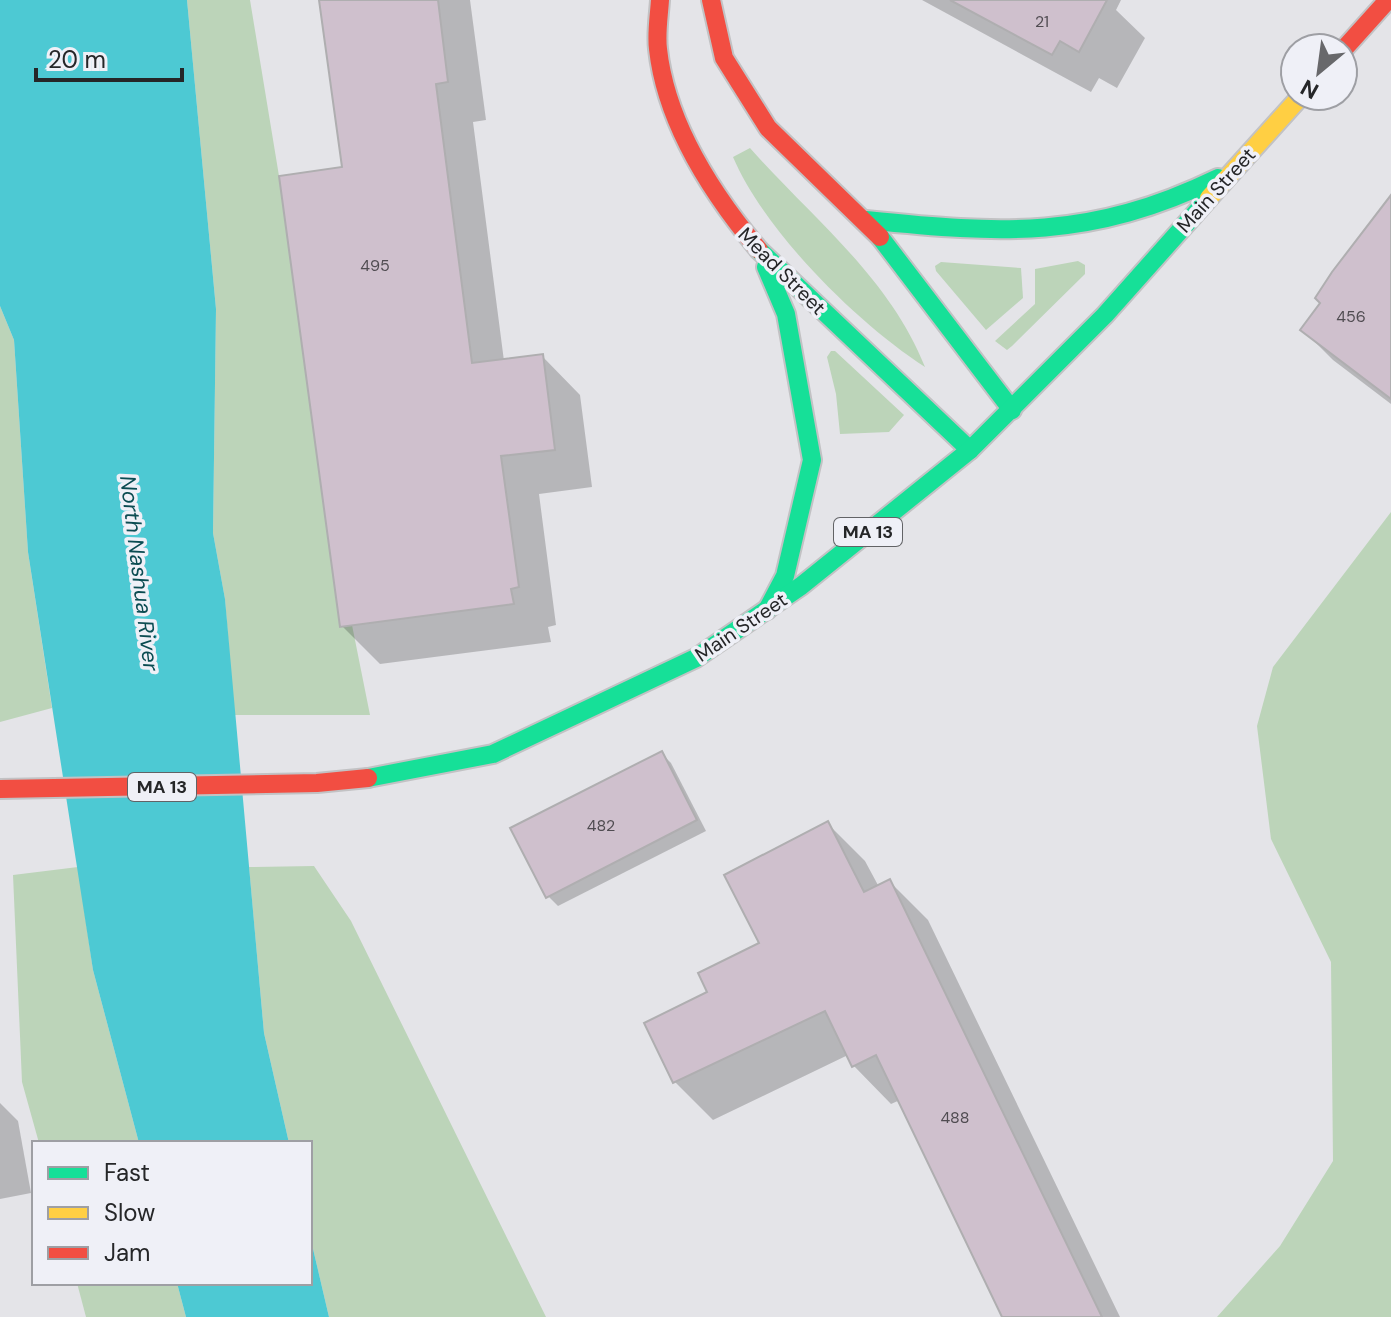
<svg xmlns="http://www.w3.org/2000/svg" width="1391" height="1317" viewBox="0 0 1391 1317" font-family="'DM Sans',sans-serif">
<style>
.green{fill:#bcd4b9}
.water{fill:#4dc9d3}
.shadow{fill:#0003}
.building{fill:#cfc0cd;stroke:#afaeb0;stroke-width:2}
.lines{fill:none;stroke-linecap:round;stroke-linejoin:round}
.fast-casing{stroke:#c2c2c4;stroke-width:22}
.slow-casing{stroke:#c2c2c4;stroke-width:22}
.jam-casing{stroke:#c2c2c4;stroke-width:22}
.fast{stroke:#16e098;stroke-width:18}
.slow{stroke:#ffcf43;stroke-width:18}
.jam{stroke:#f24e42;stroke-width:18}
.labels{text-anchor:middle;stroke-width:7;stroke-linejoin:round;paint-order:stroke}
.number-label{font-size:16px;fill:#504c51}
.shield{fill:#eff0f7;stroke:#626366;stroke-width:2}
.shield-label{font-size:18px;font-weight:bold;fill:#252628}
.street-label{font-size:20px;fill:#252628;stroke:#eff0f7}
.water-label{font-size:22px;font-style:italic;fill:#0b4c52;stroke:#eff0f7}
</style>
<rect width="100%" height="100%" fill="#e4e4e8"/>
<g class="green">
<polygon points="187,0 250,0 279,176 340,627 352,625 370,715 234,715 225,599 213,533 216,309"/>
<path d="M750,148C813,219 889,277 925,367C857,323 765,232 733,157Z"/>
<polygon points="1078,261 1085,265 1085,274 1012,346 1007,350 995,341 1035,304 1035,269"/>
<polygon points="941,262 1021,268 1023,298 986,330 936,271 935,266"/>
<polygon points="0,306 14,340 28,552 52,708 0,722"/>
<polygon points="831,351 835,351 904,415 889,432 840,434 836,394 827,357"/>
<polygon points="1391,512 1391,1317 1217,1317 1280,1246 1333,1161 1331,962 1271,839 1257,726 1273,667"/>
<polygon points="314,866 351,921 546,1317 329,1317 310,1236 310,1143 289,1143 264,1033 249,867"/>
<polygon points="78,867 93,970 139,1143 39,1143 22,1082 13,875"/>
<polygon points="77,1283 177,1283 186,1317 86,1317"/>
</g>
<g class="water">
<polygon points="0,0 187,0 216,309 213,533 225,599 264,1033 289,1143 139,1143 93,970 28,552 14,340 0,306"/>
<polygon points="310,1236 329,1317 186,1317 177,1283 310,1283"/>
</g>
<g class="shadow">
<polygon points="321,0 470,0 486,120 473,122 504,361 542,356 580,395 592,487 539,494 556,625 548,627 551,642 380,664 342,626 345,169"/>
<polygon points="922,0 1121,0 1116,10 1145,38 1117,88 1099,78 1091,92"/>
<polygon points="1391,242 1391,404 1333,360 1303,330 1323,303"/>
<polygon points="661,753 671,763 706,831 558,906 548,896"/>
<polygon points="827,823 865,861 879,887 890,882 928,920 1120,1317 1005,1317 900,1100 891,1104 854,1066 848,1055 713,1120 675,1082 647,1024 710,993 762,944"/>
<polygon points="0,1103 18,1121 31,1193 0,1199"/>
</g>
<g class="building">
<polygon points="319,0 438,0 448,82 436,84 472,363 543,354 555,450 501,456 519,587 511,589 514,604 340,627 279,176 342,167"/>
<polygon points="950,0 1107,0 1079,52 1060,41 1052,55"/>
<polygon points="1391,195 1391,399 1300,330 1320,303 1315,298 1332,272"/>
<polygon points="662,751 697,820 546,898 510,828"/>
<polygon points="828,821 864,892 890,879 1102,1317 1002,1317 876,1055 852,1067 825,1011 673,1083 644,1023 707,992 698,973 759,943 724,875"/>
</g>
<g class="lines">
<g class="fast-casing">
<g id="fast">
<path d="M866,220C1002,234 1090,240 1218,178"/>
<polyline points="880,237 1012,410"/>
<polyline points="759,250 970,450"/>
<polyline points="766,267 786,314 812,460 785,576 767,610"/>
<polyline points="368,778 493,754 696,658 801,586 970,450 1105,315 1209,198"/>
</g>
</g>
<g class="slow-casing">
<polyline id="slow" points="1209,198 1301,96"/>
</g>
<g class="jam-casing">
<g id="jam">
<path d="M660,0C659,16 656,33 658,49C666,123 713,195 759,250"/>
<polyline points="711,0 724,58 768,128 880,237"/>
<polyline points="1343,50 1388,0"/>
<polyline points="0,789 317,783 368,778"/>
</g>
</g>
<use href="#fast" class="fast"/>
<use href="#slow" class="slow"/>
<use href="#jam" class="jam"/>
</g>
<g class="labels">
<g class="number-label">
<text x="1042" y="27">21</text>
<text x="375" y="271">495</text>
<text x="1351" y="322">456</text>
<text x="601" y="831">482</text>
<text x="955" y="1123">488</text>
</g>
<g class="shield">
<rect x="834" y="518" width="68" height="28" rx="6"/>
<rect x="128" y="773" width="68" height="28" rx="6"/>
</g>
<g class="shield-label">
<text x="868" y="538">MA 13</text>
<text x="162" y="793">MA 13</text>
</g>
<g class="street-label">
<text transform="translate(1216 190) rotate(-48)" y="7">Main Street</text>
<text transform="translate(782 271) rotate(45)" y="7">Mead Street</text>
<text transform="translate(741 627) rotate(-34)" y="7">Main Street</text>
</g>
<g class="water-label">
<text transform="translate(140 573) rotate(83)" y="8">North Nashua River</text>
</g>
</g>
<rect x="32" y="1141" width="280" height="144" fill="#eff0f7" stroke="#9e9fa4" stroke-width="2"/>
<rect x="48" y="1167" width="40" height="12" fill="#16e098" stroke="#9e9fa4" stroke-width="2"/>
<text x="104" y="1181" font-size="24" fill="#252628">Fast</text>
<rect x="48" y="1207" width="40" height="12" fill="#ffcf43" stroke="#9e9fa4" stroke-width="2"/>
<text x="104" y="1221" font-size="24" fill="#252628">Slow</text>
<rect x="48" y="1247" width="40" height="12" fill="#f24e42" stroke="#9e9fa4" stroke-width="2"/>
<text x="104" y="1261" font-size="24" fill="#252628">Jam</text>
<g transform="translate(1319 72) rotate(209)"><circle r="38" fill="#eff0f7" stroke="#9e9fa4" stroke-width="2"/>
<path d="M0-6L14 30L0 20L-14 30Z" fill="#68686b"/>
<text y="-12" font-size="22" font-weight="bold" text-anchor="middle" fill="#252628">N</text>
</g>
<path d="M36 68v12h146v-12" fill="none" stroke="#252628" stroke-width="4"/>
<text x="48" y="68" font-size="24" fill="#252628" stroke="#eff0f7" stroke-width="6" paint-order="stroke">20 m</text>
</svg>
